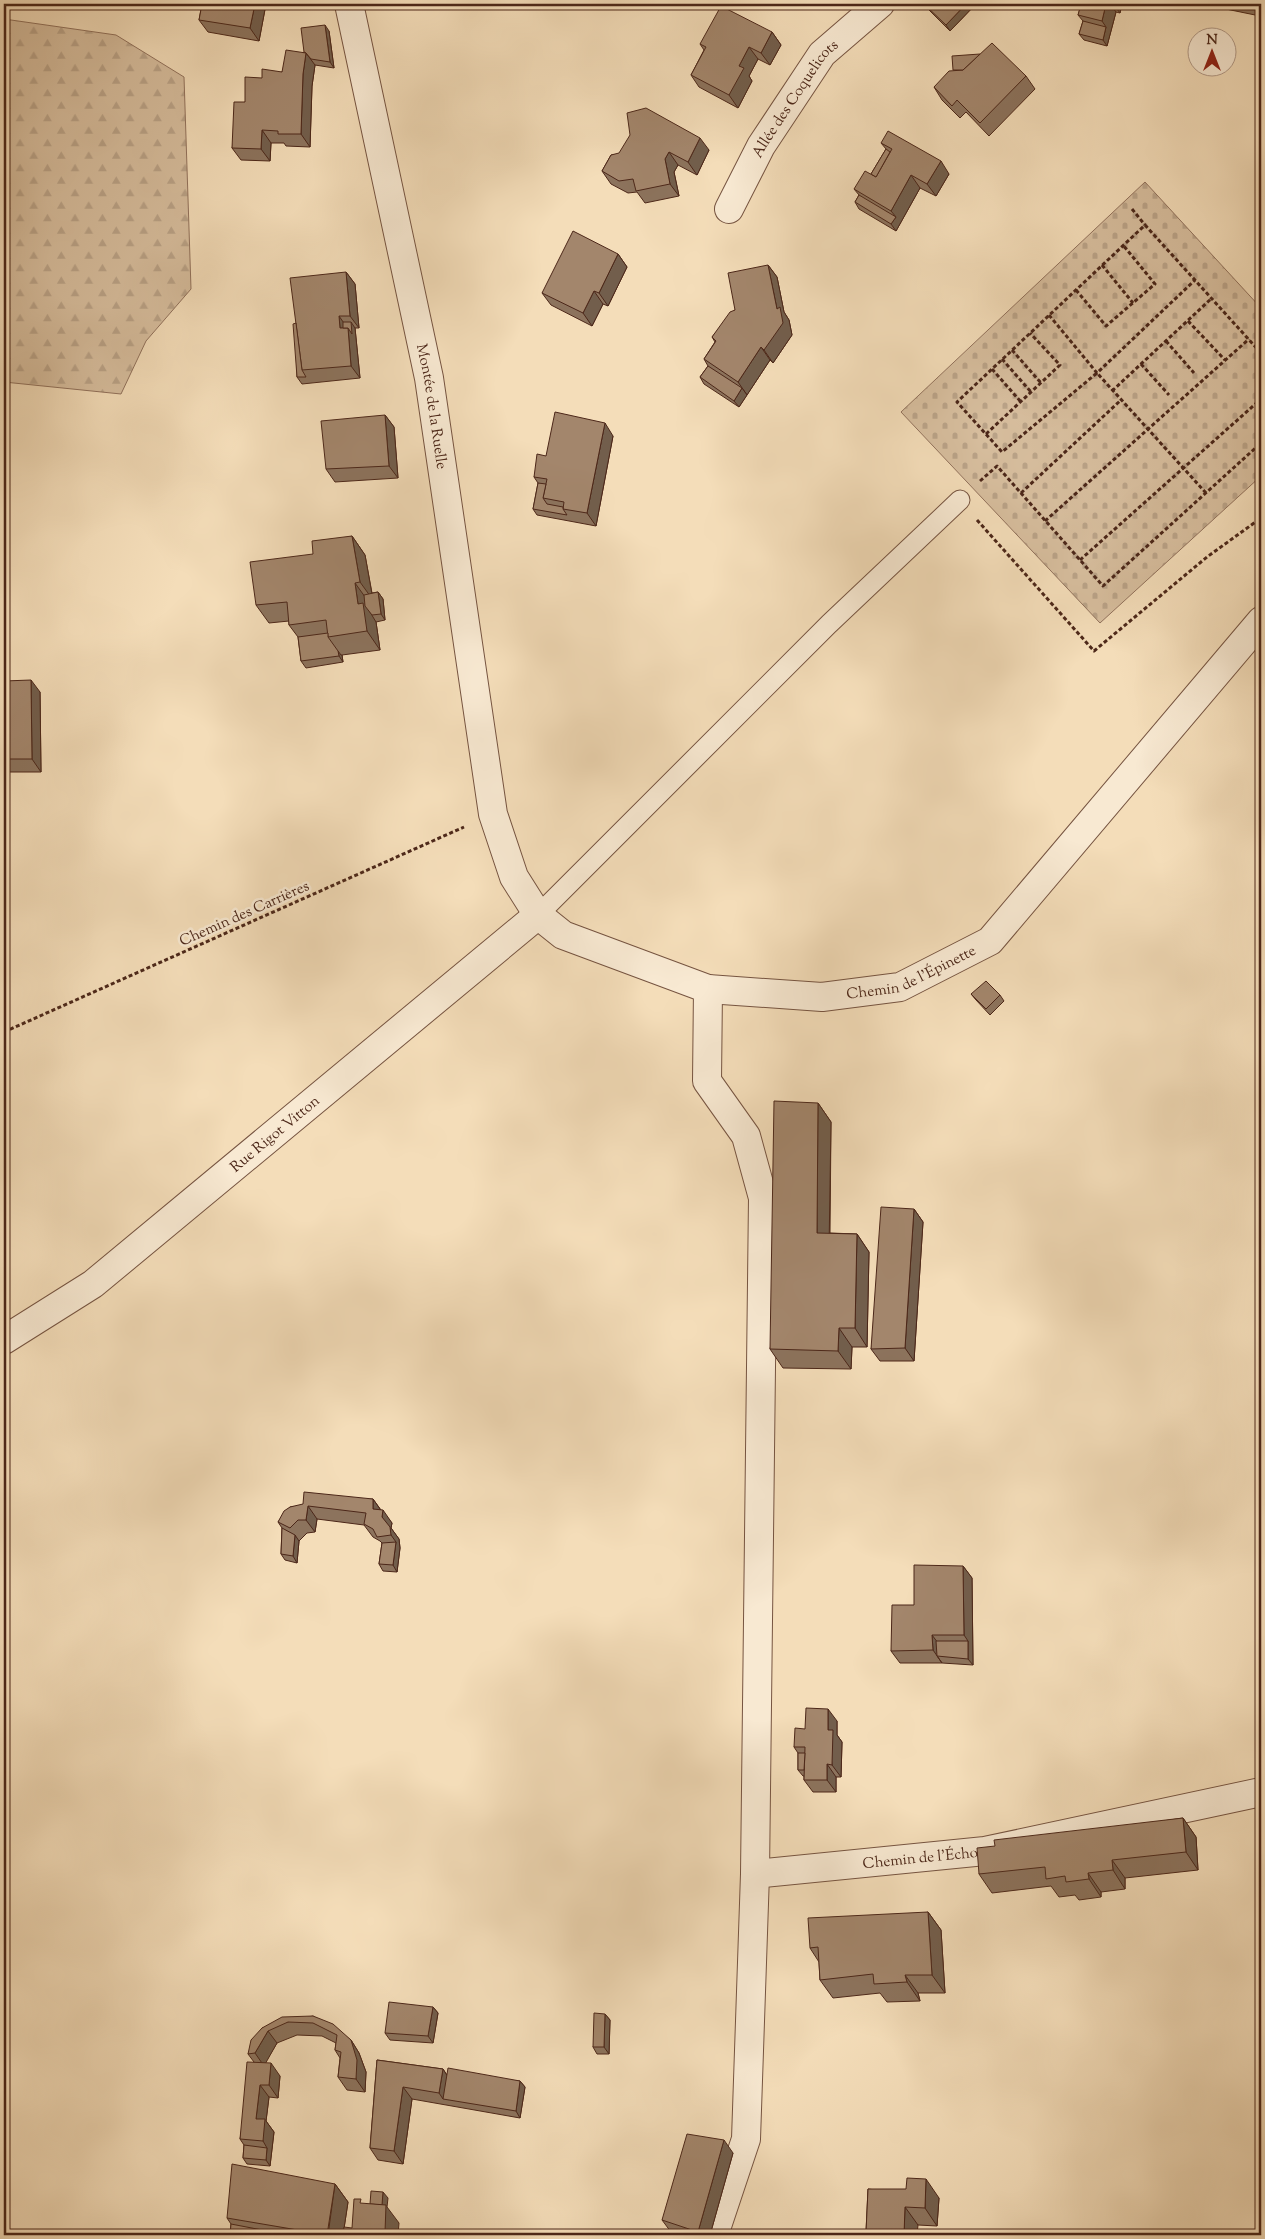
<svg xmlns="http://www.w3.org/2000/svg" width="1265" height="2239" viewBox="0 0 1265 2239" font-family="'Sorts Mill Goudy',serif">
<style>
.forest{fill:url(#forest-firs);stroke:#92725c}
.cemetery{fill:url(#cemetery-stones);stroke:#92725c}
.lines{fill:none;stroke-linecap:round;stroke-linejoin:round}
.service-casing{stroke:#765441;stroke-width:21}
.minor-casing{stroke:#765441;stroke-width:30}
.path{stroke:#4c2719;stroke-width:3;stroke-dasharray:4 2.5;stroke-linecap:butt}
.service{stroke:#f8e9d2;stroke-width:19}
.minor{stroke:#f8e9d2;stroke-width:28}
.wall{fill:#8c735d;stroke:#4c2719}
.shaded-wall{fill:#725e4c;stroke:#4c2719}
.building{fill:#a3866c;stroke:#4c2719}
.labels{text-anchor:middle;stroke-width:5;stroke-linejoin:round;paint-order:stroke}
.street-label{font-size:15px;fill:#4c2719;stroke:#f8e9d2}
</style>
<defs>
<pattern id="forest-firs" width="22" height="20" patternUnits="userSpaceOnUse" patternTransform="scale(1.25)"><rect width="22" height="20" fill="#d7be9e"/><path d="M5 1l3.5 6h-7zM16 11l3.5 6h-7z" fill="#baa388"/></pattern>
<pattern id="cemetery-stones" width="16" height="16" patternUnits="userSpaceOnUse" patternTransform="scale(1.25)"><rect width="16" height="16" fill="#d7be9e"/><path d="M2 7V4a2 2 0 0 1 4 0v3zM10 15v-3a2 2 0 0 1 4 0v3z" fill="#baa388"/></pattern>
</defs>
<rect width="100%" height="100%" fill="#f4ddb9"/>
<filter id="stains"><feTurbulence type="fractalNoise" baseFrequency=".004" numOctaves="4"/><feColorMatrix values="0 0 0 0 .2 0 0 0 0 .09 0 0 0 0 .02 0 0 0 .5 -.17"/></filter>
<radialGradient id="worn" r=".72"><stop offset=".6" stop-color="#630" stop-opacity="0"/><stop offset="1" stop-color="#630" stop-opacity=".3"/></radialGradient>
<polygon class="forest" points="4,19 116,35 184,77 191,289 146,341 121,394 4,382"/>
<polygon class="cemetery" points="1145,182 1261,308 1261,476 1100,623 901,412"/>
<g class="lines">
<g class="service-casing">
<polyline id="service" points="538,915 829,624 960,500"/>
</g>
<g class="minor-casing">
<g id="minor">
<path id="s1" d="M349,4L429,378L493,814L514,877L538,915L563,935L708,989L822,997L900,987L990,941L1261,621"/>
<path id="s2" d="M729,209L761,146L822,54L880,4"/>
<polyline points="708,989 707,1081 746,1136 763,1198 755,1874 746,2139 714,2235"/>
<path id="s3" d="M4,1340L93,1284L538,915"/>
<path id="s4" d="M755,1874L985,1851L1261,1792"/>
</g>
</g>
<g class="path">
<polyline points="1132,209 1145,225"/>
<polyline points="1102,265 1133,303"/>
<polyline points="1076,290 1106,326 1155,284 1123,245"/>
<polyline points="1049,315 1097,373 1195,280"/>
<polyline points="1188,321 1225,360"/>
<polyline points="1166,341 1194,373"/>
<polyline points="1012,350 1041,383"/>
<polyline points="1002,359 1031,392"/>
<polyline points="1141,364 1169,395"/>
<polyline points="992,369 1021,402"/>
<polyline points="1112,391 1212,298"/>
<polyline points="986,434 1060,365 1030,333"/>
<polyline points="980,481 997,466 1103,586 1261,443"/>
<polyline points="1021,493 1121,400"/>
<polyline points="1206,493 1097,373 1002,452 957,402 1145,225 1261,353"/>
<polyline points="977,520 1094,651 1207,557 1261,518"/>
<polyline points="1045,521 1249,339"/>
<polyline points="1080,560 1261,399"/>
<polyline points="4,1032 464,827"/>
</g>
<use href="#service" class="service"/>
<use href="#minor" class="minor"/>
</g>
<g class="wall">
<polygon points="202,4 266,4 259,41 208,32 199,20"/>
<polygon points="924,4 974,4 975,5 950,31 929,10"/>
<polygon points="1071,4 1122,4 1120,13 1116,12 1107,46 1084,40 1079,34 1083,21 1078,15 1080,9 1072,6"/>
<polygon points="1218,4 1261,4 1260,16 1221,8"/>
<polygon points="329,31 334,68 315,65 312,86 310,147 286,146 284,143 271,143 270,161 241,160 232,148 245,102 262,78 282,72 304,52"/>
<polygon points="772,32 781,45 770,65 758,59 749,76 752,81 738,108 699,87 691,75 704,50 700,44"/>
<polygon points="1026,76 1035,89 989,136 966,112 960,118 942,100 934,87"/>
<polygon points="881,143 949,174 936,196 920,188 896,231 859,209 855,202 859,195 854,189 871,174 886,149"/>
<polygon points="709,150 697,175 678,165 674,172 679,196 645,203 637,192 628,193 611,184 602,171 611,155"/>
<polygon points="618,254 627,267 608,306 603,304 592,326 551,305 542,293"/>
<polygon points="768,265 777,277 784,312 789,320 792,335 773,363 770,360 739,407 704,384 700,377 708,366 704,359 715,342 712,337 735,310"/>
<polygon points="346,272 355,284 359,328 355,328 360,378 302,384 297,377 296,323"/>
<polygon points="385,415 394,427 398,478 335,482 326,469"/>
<polygon points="613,436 596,526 537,515 533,509 538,483 534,477 546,456"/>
<polygon points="352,536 365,555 372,593 378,592 383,599 385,620 376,622 380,650 342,655 343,662 306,668 301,661 298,637 289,625 289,621 269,623 256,605 313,554"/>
<polygon points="4,681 40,692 41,772 4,772"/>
<polygon points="971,994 1000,995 1004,1001 990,1015 976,1000"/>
<polygon points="818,1103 831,1122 830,1233 857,1234 869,1252 867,1347 852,1347 851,1369 783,1368 770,1349"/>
<polygon points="914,1209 923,1222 914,1361 880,1361 871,1349"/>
<polygon points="373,1499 381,1510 392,1523 391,1528 399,1539 400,1548 397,1572 383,1571 379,1564 382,1543 380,1541 373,1537 364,1525 317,1519 315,1532 307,1533 299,1541 297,1563 285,1560 281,1554 282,1528 278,1522 290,1507"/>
<polygon points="963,1566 972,1578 973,1665 942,1663 900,1663 891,1651 914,1605"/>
<polygon points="837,1721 837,1735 842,1742 841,1777 836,1777 836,1792 813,1792 804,1780 804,1776 803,1776 798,1770 798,1753 794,1747 805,1729"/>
<polygon points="1183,1818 1196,1837 1198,1870 1125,1878 1125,1889 1101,1892 1101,1897 1079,1900 1075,1895 1059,1897 1051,1886 992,1893 979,1874 995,1846"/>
<polygon points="928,1912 941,1930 945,1993 918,1993 920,2001 887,2002 880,1993 833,1998 820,1980 819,1962 810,1948"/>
<polygon points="433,2007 438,2013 433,2043 390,2040 385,2033"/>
<polygon points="605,2014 610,2020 609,2054 597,2054 593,2047"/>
<polygon points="313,2016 351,2040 359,2053 366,2072 365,2092 347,2090 338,2077 340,2058 335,2050 336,2043 322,2036 297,2035 277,2043 265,2063 280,2076 278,2098 269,2097 266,2121 274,2132 270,2166 247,2164 243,2158 244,2145 240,2139 254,2062 248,2054 262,2028"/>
<polygon points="377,2060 443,2069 447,2075 520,2081 525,2087 520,2118 412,2099 403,2164 378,2160 370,2148"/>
<polygon points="733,2153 710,2235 679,2235 671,2232 662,2220"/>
<polygon points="335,2184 348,2202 343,2235 230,2235 231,2224 227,2218"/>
<polygon points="868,2189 939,2198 937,2226 918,2225 866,2232"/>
</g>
<g class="shaded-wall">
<polygon points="255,4 266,4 259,41 250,28"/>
<polygon points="966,4 974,4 975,5 950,31 946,25"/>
<polygon points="1106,4 1110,4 1116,12 1107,46 1103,40 1106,27 1102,21"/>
<polygon points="1113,4 1122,4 1120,13"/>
<polygon points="1257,4 1261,4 1260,16 1256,9"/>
<polygon points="325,25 329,31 334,68 330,62"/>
<polygon points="772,32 781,45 770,65 761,53"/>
<polygon points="749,47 758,59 749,76 752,81 738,108 729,95 739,66"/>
<polygon points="306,53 315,65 312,86 310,147 301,134 303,74"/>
<polygon points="262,130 271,143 270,161 261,149"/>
<polygon points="700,138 709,150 697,175 688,162"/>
<polygon points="669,152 678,165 674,172 679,196 670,184 665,159"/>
<polygon points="941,161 949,174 936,196 927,184"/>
<polygon points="911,175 920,188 896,231 891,224 896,217 891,211"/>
<polygon points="618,254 627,267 608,306 599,293"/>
<polygon points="768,265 777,277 784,312 789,320 792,335 773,363 764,350 777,309"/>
<polygon points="346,272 355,284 359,328 350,316"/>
<polygon points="594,291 603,304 592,326 583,313"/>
<polygon points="339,316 348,329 340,328"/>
<polygon points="351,322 355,328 360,378 351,366 348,328"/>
<polygon points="761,347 770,360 747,395 738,382"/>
<polygon points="742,388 747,395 739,407 734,401"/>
<polygon points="385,415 394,427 398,478 389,466"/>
<polygon points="605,423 613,436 596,526 587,513"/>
<polygon points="352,536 365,555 373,600 360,582"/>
<polygon points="355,583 368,601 370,612 376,622 380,650 367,631 358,604"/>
<polygon points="378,592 383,599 385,620 381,614"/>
<polygon points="338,651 341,655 342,655 343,662 339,656"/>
<polygon points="31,680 40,692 41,772 32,759"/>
<polygon points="818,1103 831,1122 829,1251 817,1233"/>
<polygon points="914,1209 923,1222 914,1361 905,1348"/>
<polygon points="857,1234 869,1252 867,1347 855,1328"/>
<polygon points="839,1328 852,1347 851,1369 838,1351"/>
<polygon points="373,1499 382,1512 373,1509"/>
<polygon points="308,1506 317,1519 315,1532 306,1520"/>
<polygon points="383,1510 392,1523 391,1528 399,1539 400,1548 397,1572 393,1565 396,1542 391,1535 382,1517"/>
<polygon points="295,1535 299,1541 297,1563 293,1556"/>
<polygon points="963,1566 972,1578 973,1665 968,1659 968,1641 964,1635"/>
<polygon points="932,1635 941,1647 937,1656 942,1663 933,1650"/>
<polygon points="828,1709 837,1721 837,1735 842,1742 841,1777 832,1765 828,1730"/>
<polygon points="827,1764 836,1777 836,1792 827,1780"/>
<polygon points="1183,1818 1196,1837 1198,1870 1186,1852"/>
<polygon points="1112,1860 1125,1878 1125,1889 1113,1870"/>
<polygon points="1088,1873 1101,1892 1101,1897 1089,1879"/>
<polygon points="928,1912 941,1930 945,1993 932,1975"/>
<polygon points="905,1975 918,1993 920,2001 907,1982"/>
<polygon points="433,2007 438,2013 433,2043 428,2036"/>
<polygon points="605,2014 610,2020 609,2054 604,2047"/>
<polygon points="268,2031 277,2043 264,2066 255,2053"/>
<polygon points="351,2040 359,2053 366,2072 365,2092 356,2079"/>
<polygon points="271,2063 280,2076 278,2098 269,2085"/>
<polygon points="443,2069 451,2082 443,2099 439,2093"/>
<polygon points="520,2081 525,2087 520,2118 516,2111"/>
<polygon points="260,2085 269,2097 266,2121 274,2132 270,2166 266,2160 267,2148 263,2141 256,2119"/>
<polygon points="403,2087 412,2099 403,2164 394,2151"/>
<polygon points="724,2140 733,2153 710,2235 700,2235 698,2232"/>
<polygon points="926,2179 939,2198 937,2226 925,2208"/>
<polygon points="335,2184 348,2202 343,2235 328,2235"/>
<polygon points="383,2192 388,2198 387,2207 399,2223 398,2235 385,2232 381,2212"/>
<polygon points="905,2207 918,2225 917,2235 904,2235"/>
</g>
<g class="building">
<polygon points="202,4 255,4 250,28 199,20"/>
<polygon points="924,4 966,4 946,25"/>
<polygon points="1081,4 1106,4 1102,21 1078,15"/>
<polygon points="1228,4 1257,4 1256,9"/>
<polygon points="721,6 772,32 761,53 749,47 739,66 744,68 729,95 691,75 706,47 700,44"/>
<polygon points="1083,21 1106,27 1103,40 1079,34"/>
<polygon points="325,25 330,62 311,59 306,53 304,52 301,28"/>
<polygon points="992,43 1026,76 980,123 957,100 952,106 934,87 949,71 963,70"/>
<polygon points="286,50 306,53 303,74 301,134 278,134 278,131 262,130 261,149 232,148 234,102 245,102 245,77 262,78 262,69 282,72"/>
<polygon points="980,54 963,70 953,70 952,56"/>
<polygon points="646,108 700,138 688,162 669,152 665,159 670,184 636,191 633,179 619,181 602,171 611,155 619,153 630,135 627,113"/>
<polygon points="888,131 941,161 927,184 911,175 891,211 854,189 865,171 876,177 892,149 881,143"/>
<polygon points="886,149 890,152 876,177 871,174"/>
<polygon points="859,195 896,217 891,224 855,202"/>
<polygon points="573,231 618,254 599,293 594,291 583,313 542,293"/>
<polygon points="768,265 777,309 780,307 783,323 764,350 761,347 738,382 704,359 716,341 712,337 730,312 735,310 728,273"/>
<polygon points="346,272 350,316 339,316 340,328 348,328 351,366 302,370 290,278"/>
<polygon points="343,322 351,322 352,334 348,328 343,328"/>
<polygon points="296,323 302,370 306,377 297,377 293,324"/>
<polygon points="708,366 742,388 734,401 700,377"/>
<polygon points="555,412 605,423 587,513 563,509 564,502 543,498 547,479 534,477 537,454 546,456"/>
<polygon points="385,415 389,466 326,469 321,421"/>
<polygon points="538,483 546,484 543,498 547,504 563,507 563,509 567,515 533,509"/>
<polygon points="352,536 360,582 355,583 358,604 363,603 367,631 328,637 326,620 289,625 287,602 256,605 250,562 313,554 312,541"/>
<polygon points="378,592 381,614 372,615 365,606 364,595"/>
<polygon points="328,633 328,637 338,651 339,656 301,661 298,637"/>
<polygon points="31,680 32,759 4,759 4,681"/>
<polygon points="986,981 1000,995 986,1009 971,994"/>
<polygon points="774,1101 818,1103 817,1233 857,1234 855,1328 839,1328 838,1351 770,1349"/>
<polygon points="881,1207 914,1209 905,1348 871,1349"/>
<polygon points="304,1492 373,1499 373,1509 383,1510 382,1517 390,1527 391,1535 377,1537 373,1529 364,1524 366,1513 308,1506 306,1520 298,1520 290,1528 278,1522 284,1511 290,1507 303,1504"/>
<polygon points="282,1528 295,1535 293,1556 281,1554"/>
<polygon points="396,1542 393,1565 379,1564 382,1543"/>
<polygon points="914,1565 963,1566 964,1635 932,1635 933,1650 891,1651 892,1605 914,1605"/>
<polygon points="936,1641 968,1641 968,1659 937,1656"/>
<polygon points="806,1708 828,1709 828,1730 833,1730 832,1765 827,1764 827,1780 804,1780 805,1747 794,1747 795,1728 805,1729"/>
<polygon points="798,1753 805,1753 804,1770 798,1770"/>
<polygon points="1183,1818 1186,1852 1112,1860 1113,1870 1088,1873 1089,1879 1066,1882 1065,1876 1046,1879 1045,1867 979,1874 977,1848 995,1846 994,1840"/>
<polygon points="928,1912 932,1975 905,1975 907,1982 874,1984 873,1974 820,1980 818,1947 810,1948 808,1918"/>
<polygon points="389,2002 433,2007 428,2036 385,2033"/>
<polygon points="594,2013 605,2014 604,2047 593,2047"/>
<polygon points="313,2016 333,2024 351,2040 357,2060 356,2079 338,2077 341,2052 335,2050 337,2035 313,2023 288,2022 268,2031 255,2053 248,2054 251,2040 262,2028 282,2017"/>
<polygon points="377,2060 443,2069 439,2093 403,2087 394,2151 370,2148"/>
<polygon points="247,2062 271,2063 269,2085 260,2085 256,2119 265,2119 263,2141 240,2139"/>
<polygon points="448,2068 520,2081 516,2111 443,2099"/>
<polygon points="687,2134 724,2140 698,2232 662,2220"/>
<polygon points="244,2145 267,2148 266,2160 243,2158"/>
<polygon points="232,2164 335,2184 327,2235 227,2218"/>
<polygon points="907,2178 926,2179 925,2208 905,2207 904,2235 830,2235 830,2233 866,2232 868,2189 906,2189"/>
<polygon points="371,2191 383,2192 382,2205 370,2204"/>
<polygon points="354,2199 361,2199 360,2203 386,2205 385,2232 412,2235 343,2235 344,2227 352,2228"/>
<polygon points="231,2224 288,2235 230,2235"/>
</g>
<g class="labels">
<g class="street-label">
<text dy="5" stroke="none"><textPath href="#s2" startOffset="129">Allée des Coquelicots</textPath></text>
<text dy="5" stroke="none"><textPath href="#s1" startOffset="411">Montée de la Ruelle</textPath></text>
<text transform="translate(244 913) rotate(-24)" y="5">Chemin des Carrières</text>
<text dy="5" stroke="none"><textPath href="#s1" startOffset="1329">Chemin de l'Épinette</textPath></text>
<text dy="5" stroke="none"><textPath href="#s3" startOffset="341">Rue Rigot Vitton</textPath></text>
<text dy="5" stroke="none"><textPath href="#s4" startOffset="166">Chemin de l'Écho</textPath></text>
</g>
</g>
<rect width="1265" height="2239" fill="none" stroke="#f4ddb9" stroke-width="20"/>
<rect x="5" y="5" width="1255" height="2229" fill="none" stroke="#4c2719" stroke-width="2.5"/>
<rect x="10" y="10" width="1245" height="2219" fill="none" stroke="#4c2719"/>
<g transform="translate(1212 52)"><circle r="24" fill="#f8e9d2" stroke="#b39b88"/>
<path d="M0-4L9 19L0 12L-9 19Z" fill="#8f2418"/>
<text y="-8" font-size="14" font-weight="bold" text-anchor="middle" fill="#4c2719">N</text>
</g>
<rect width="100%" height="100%" filter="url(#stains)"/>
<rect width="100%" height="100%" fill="url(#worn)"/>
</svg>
